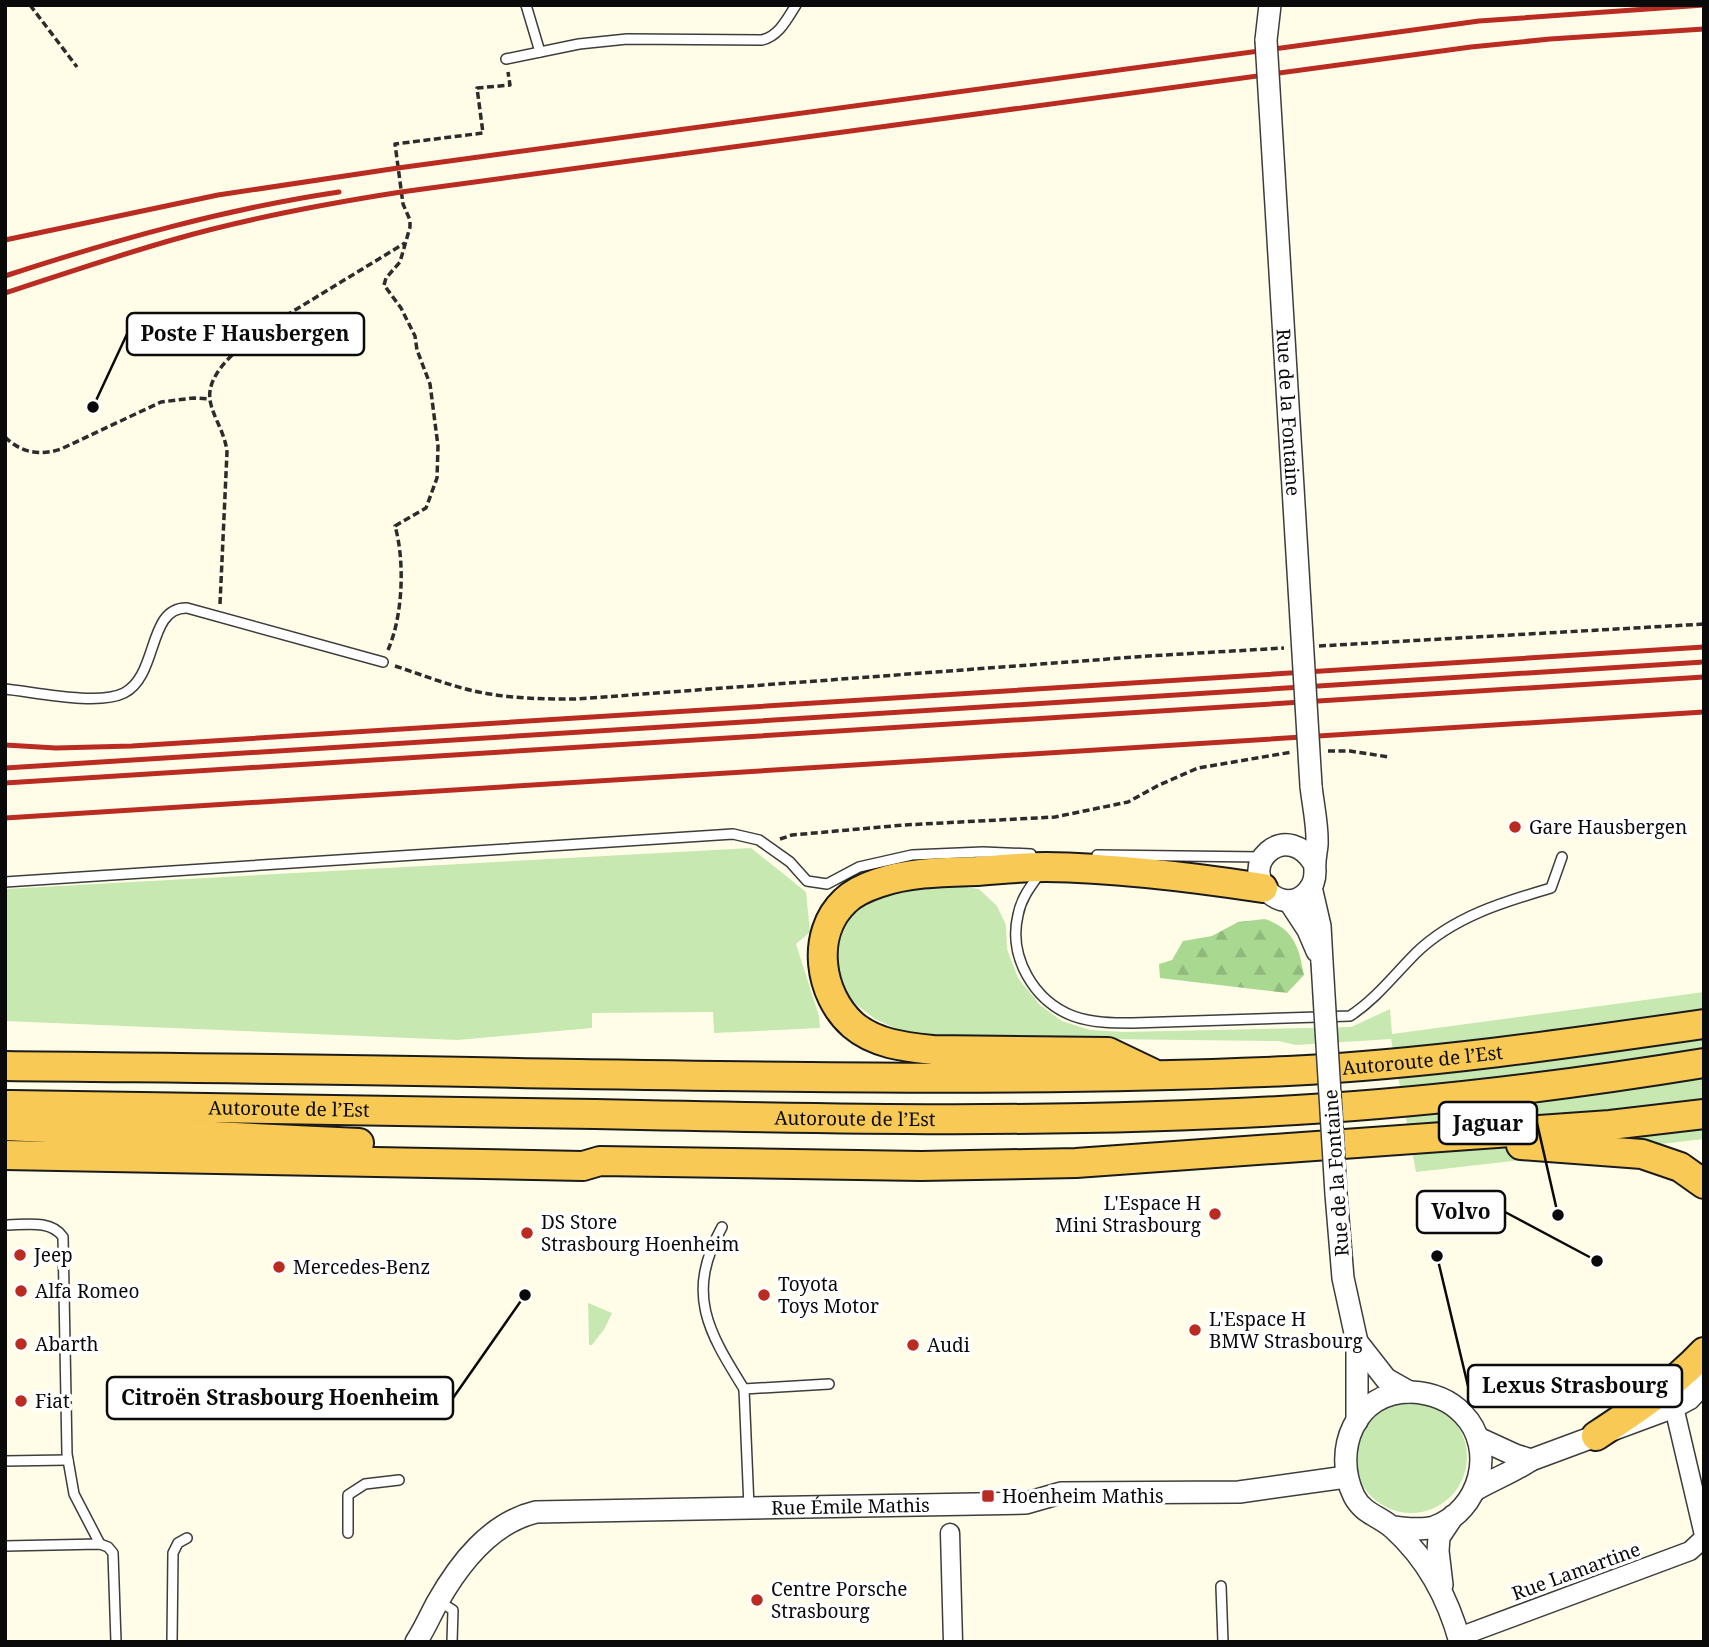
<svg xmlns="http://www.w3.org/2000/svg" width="1709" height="1647" viewBox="0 0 1709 1647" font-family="'Noto Serif',serif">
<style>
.grass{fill:#c8e8b2}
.forest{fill:url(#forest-firs)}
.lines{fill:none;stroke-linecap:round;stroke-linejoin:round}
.service-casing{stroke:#3d3d3d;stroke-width:12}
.minor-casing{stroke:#3d3d3d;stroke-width:21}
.tertiary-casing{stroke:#3d3d3d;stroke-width:24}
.trunk-casing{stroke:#1b1b1b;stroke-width:32}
.path{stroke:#2c2c2c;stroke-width:3.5;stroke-dasharray:7 3.5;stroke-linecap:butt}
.service{stroke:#fff;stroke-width:9}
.minor{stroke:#fff;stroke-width:18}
.tertiary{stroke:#fff;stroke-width:21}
.trunk{stroke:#f8ca55;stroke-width:28}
.rail{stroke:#ba2c22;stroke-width:5}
.tertiary-bridge-casing{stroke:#3d3d3d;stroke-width:24;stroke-linecap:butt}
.tertiary-bridge{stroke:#fff;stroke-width:21}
.poi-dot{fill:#ba2c22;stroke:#fff;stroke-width:2.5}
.labels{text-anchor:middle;stroke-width:7;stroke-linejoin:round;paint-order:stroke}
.street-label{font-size:19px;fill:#0a0a0a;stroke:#fff}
.poi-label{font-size:19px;fill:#0a0a0a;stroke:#fff;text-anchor:start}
.leader{fill:none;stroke:#0a0a0a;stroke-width:2.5}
.callout-dot{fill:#0a0a0a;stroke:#fff;stroke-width:2.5}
.callout{fill:#fff;stroke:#0a0a0a;stroke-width:2.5}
.callout-label{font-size:21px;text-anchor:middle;font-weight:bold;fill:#0a0a0a}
</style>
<defs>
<pattern id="forest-firs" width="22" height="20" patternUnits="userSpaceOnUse" patternTransform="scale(1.75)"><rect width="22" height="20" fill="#a9d991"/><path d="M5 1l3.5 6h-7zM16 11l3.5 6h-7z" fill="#90b97c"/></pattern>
</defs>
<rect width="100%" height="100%" fill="#fffde7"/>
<g class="grass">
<polygon points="751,848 806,892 810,932 796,944 819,1016 820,1028 714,1033 713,1012 592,1013 592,1028 458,1040 5,1021 5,889"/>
<polygon points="950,885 979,889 997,906 1006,925 1007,949 1018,978 1040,1005 1062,1021 1090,1030 1123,1032 1351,1027 1390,1009 1392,1034 1704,992 1704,1139 1416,1172 1391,1039 1296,1045 1278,1041 938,1037 899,1030 875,1019 853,1002 840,980 835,949 844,922 869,897 906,889"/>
<polygon points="588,1303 612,1313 605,1328 592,1345 589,1345"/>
<circle cx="1411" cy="1457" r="56"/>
</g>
<path class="forest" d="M1265,919C1294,929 1299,947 1304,975L1287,993L1160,978L1159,964L1172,960L1183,941L1212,936L1238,922Z"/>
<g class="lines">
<g class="service-casing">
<g id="service">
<polyline points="526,5 540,52"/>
<path d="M506,59L579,44L627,39L762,40C779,36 787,19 796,5"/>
<path d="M5,689C35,692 98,706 124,693C159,675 147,607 187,608L383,662"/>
<polyline points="1097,855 1262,857"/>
<path d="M1041,872C1031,886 1021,898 1018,915C1008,957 1034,1001 1073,1016C1092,1023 1113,1023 1133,1023L1350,1016C1376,999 1394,975 1416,953C1453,917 1503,902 1551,888L1562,857"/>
<polyline points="5,882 733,834 759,840 790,862 807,881 827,884 859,867 912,855 983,852 1031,854"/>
<path d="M5,1225C24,1225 51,1219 63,1237L67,1454L74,1494L100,1544"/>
<path d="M722,1227C685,1294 708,1331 744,1389"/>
<polyline points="5,1461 68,1460"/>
<polyline points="749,1507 744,1389 829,1384"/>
<polyline points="348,1533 348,1495 365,1484 399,1480"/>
<polyline points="5,1546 100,1544 108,1547 113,1553 116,1642"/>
<polyline points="1221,1586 1223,1642"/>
<polyline points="440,1602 453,1610 452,1642"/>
<polyline points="172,1642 173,1553 178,1543 187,1538"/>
</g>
</g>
<g class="minor-casing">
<g id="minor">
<polyline points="1674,1407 1704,1535"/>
<polyline points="950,1533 953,1642"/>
<polyline points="1459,1637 1690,1551 1704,1538"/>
</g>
</g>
<g class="tertiary-casing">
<g id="tertiary">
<polyline points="1266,40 1270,5"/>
<path d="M1311,786C1313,805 1318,826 1317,845C1316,855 1314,861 1315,871C1315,878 1313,886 1308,891C1283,920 1240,877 1268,852C1284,838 1303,846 1313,862"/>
<polyline points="1311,887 1320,926 1322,962"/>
<polyline points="1289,901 1308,930 1317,951"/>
<polyline points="1336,1194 1343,1278 1357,1342 1357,1421"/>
<polyline points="1357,1342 1386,1379 1409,1392"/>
<polyline points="1478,1438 1515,1455 1531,1460"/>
<path d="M1475,1490C1494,1479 1513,1472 1531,1460L1674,1407L1689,1399L1704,1383"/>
<path d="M1392,1527C1406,1528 1420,1531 1434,1527C1480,1511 1497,1449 1463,1414C1449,1399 1431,1393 1411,1392C1355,1391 1332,1451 1354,1496C1363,1514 1380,1516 1394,1529C1428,1560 1448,1598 1460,1642"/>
<polyline points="1442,1585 1438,1551 1439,1537 1453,1516"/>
<path id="s1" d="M416,1642C424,1630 430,1616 437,1603C459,1564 490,1523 536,1512L1026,1503L1061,1493L1239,1492L1346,1477"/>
</g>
</g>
<g class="trunk-casing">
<g id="trunk">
<path id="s2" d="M5,1066C176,1068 347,1069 518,1073C775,1077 1031,1082 1288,1071C1427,1064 1566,1044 1704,1024"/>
<path d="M1152,1073L1108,1052L933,1050C905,1047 875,1044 853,1025C819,995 810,934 845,901C854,892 866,887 878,883C910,872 944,872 977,871C1000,869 1024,867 1046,867C1119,868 1191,877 1263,888"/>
<path id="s3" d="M5,1105C202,1107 399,1110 595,1114C829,1119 1063,1124 1296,1110C1433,1102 1569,1085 1704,1063"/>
<polyline points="5,1126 359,1143"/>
<polyline points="1521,1145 1642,1154 1680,1167 1704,1184"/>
<polyline points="5,1155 583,1166 600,1161 921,1166 1076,1163 1610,1125 1704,1114"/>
<path d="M1596,1436C1634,1411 1672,1386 1704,1352"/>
</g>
</g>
<g class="path">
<polyline points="30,5 77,67"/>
<path d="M5,437C21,453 40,456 61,449L161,402L194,398L210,399"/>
<path d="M220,604L227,452C225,432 213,418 210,400C206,372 241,347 259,332L405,243"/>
<polyline points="1319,646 1704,624"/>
<path d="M388,650C403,616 405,561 395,526L426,508L437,478L438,446L430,384L417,350L415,336L401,308L384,285L386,278L400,262L410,227V220L403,204L395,144L483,133L477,88L510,85L508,72"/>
<path d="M395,666C426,676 457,689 490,694C519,699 548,699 577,699L1148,656L1284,648"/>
<polyline points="1328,751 1350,751 1389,757"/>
<polyline points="780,839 792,835 904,825 1055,817 1128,802 1159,785 1198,768 1292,752"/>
</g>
<use href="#service" class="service"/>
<use href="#minor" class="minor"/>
<use href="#tertiary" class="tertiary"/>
<use href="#trunk" class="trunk"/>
<g class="rail">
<polyline points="5,240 218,195 398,168 1479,21 1704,5"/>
<path d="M5,276C115,240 225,209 339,192"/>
<path d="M5,293C61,275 116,256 172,240C248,218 324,204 401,192L1471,47L1550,39L1704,29"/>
<polyline points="5,745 56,748 132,746 1704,647"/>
<polyline points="5,768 1704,662"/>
<polyline points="5,783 1704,677"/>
<polyline points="5,818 1704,712"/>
</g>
<g class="tertiary-bridge-casing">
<g id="tertiary-bridge">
<path id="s4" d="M1266,40L1311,786"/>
<polyline points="1322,962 1336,1194"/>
</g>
</g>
<use href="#tertiary-bridge" class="tertiary-bridge"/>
</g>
<g class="poi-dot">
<circle cx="1515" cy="827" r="7"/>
<circle cx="1215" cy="1214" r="7"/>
<circle cx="527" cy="1233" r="7"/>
<circle cx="20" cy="1255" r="7"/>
<circle cx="279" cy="1267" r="7"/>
<circle cx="21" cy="1291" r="7"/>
<circle cx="764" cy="1295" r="7"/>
<circle cx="1195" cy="1330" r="7"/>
<circle cx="21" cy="1344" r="7"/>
<circle cx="913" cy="1345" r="7"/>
<circle cx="21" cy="1401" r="7"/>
<rect x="981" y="1489" width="14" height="14" rx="3.5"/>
<circle cx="757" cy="1600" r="7"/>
</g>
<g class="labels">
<g class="street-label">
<text dy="7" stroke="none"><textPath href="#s4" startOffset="373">Rue de la Fontaine</textPath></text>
<text dy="7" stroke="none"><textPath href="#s2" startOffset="1418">Autoroute de l’Est</textPath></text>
<text dy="7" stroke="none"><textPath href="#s3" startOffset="284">Autoroute de l’Est</textPath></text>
<text dy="7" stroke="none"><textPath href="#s3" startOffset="850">Autoroute de l’Est</textPath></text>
<text transform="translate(1336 1173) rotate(-94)" y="7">Rue de la Fontaine</text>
<text dy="7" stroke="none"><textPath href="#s1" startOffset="497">Rue Émile Mathis</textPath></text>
<text transform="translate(1576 1571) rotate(-20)" y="7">Rue Lamartine</text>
</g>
<g class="poi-label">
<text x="1529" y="834">Gare Hausbergen</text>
<text x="1201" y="1210" text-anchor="end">L'Espace H<tspan x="1201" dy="22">Mini Strasbourg</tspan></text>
<text x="541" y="1229">DS Store<tspan x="541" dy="22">Strasbourg Hoenheim</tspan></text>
<text x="34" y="1262">Jeep</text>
<text x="293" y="1274">Mercedes-Benz</text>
<text x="778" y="1291">Toyota<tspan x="778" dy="22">Toys Motor</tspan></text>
<text x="35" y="1298">Alfa Romeo</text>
<text x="1209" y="1326">L'Espace H<tspan x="1209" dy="22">BMW Strasbourg</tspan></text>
<text x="35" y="1351">Abarth</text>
<text x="927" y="1352">Audi</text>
<text x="35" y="1408">Fiat</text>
<text x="1002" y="1503">Hoenheim Mathis</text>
<text x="771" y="1596">Centre Porsche<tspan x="771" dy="22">Strasbourg</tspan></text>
</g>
</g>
<path class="leader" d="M93 407L127 334M1558 1215L1537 1123M1597 1261L1505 1212M1437 1256L1468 1386M525 1295L453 1398"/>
<g class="callout-dot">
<circle cx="93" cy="407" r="7"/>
<circle cx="1558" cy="1215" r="7"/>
<circle cx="1597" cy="1261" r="7"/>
<circle cx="1437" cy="1256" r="7"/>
<circle cx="525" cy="1295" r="7"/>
</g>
<g class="callout">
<rect x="127" y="313" width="237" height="42" rx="7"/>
<rect x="1439" y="1102" width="98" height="42" rx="7"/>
<rect x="1417" y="1191" width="88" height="42" rx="7"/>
<rect x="1468" y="1365" width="214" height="42" rx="7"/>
<rect x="107" y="1377" width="346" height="42" rx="7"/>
</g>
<g class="callout-label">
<text x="245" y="341">Poste F Hausbergen</text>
<text x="1488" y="1131">Jaguar</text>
<text x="1461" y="1219">Volvo</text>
<text x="1575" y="1393">Lexus Strasbourg</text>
<text x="280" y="1405">Citroën Strasbourg Hoenheim</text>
</g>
<rect width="1709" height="1647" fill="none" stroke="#0a0a0a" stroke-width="14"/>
</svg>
